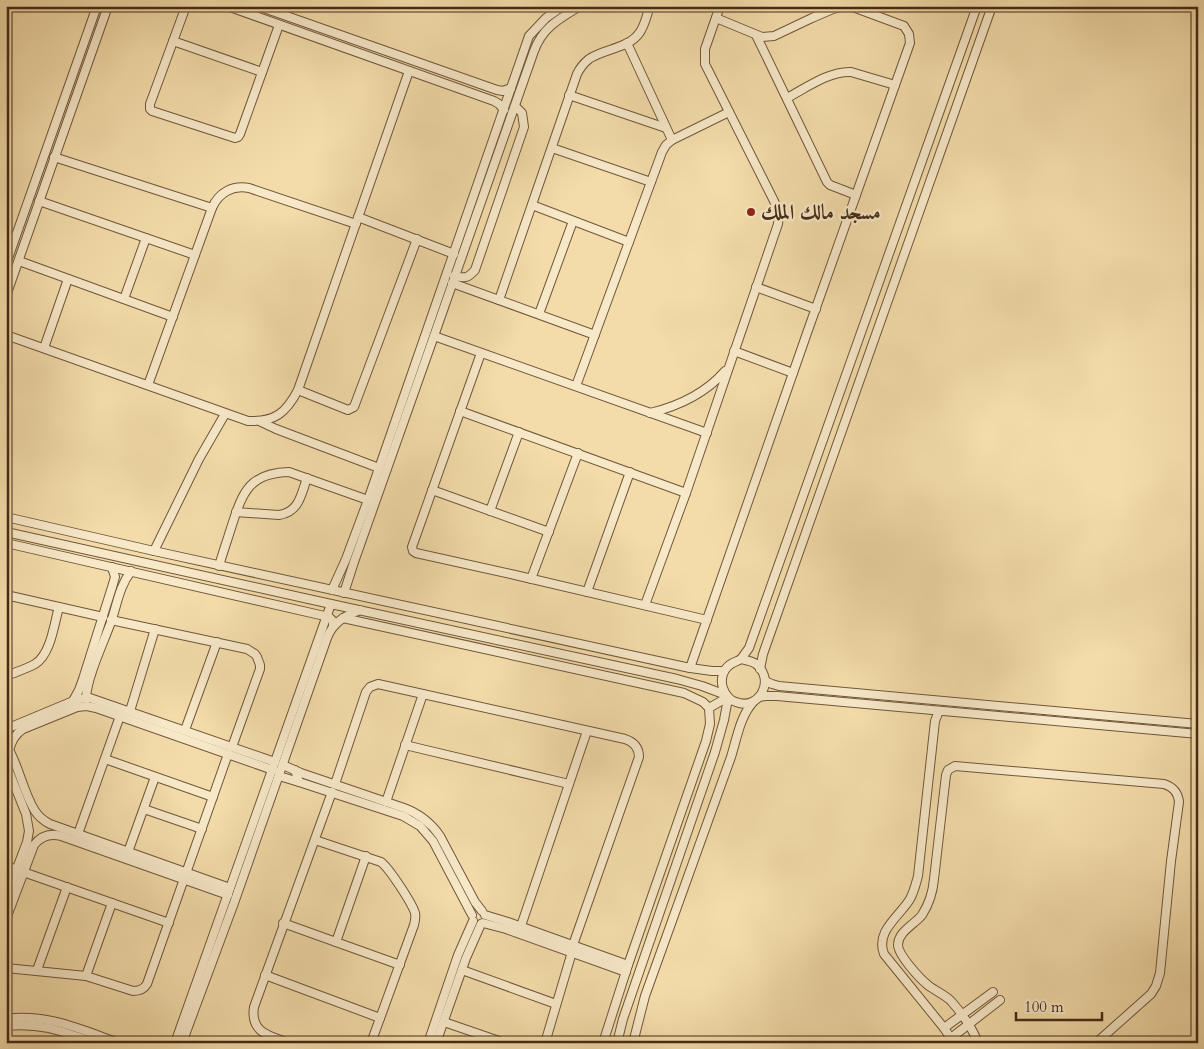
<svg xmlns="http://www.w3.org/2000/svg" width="1204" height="1049" viewBox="0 0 1204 1049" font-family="Cardo,Amiri,serif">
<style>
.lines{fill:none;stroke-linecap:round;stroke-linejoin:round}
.minor-casing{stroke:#70573b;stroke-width:10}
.minor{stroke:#f7e8c8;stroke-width:8}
.poi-dot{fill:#8f2418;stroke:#f7e8c8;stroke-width:2}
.labels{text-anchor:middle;stroke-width:4.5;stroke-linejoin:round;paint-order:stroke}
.poi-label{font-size:21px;font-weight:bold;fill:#442b16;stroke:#f7e8c8;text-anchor:start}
</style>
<rect width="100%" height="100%" fill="#f3dcaa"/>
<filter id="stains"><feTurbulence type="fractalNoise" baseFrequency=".004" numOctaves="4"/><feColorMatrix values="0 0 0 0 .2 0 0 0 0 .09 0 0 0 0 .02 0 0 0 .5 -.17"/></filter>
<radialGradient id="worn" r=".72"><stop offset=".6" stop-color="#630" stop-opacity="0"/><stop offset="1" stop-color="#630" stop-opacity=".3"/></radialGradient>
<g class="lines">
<g class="minor-casing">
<g id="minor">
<polyline points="186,6 150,104 150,109 152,111 235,138 238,137 240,134 279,25"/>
<polyline points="227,6 494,101 499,104 504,110"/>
<polyline points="258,6 497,90 503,91 511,88"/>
<polyline points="716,18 762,37 774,36 812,18 833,9 845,6"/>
<polyline points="756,35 827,182 830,185 856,195"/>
<polyline points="173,41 262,72"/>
<polyline points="627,43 672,140"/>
<polyline points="569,95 666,128"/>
<path d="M787,98C806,88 829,71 851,72L895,85"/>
<polyline points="552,148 651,182"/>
<polyline points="54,157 212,208"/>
<polyline points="39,201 195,255"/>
<polyline points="532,205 629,242"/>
<polyline points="358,217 454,254"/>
<polyline points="19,261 173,317"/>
<polyline points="6,264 97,6"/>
<path d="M454,276C465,278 467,279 475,270L524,127L522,113L515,106"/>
<polyline points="452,283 595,335"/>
<polyline points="756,287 816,309"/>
<polyline points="6,296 108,6"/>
<polyline points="124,299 146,238"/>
<path d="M499,300L577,74C580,68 584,63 589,59C605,48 629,49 640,32C645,25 647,14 650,6"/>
<polyline points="539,314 573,221"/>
<path d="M6,335L248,421C275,422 286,413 298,390L409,71"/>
<polyline points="434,336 707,433"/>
<polyline points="44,348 68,279"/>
<polyline points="734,351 793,373"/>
<polyline points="481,353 412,547 413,551 416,553 515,575 707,620"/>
<path d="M148,385L212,208C219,192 233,185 249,188L356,224"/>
<polyline points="576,386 662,152 666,145 672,140 729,112"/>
<polyline points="298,390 348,410 354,407 417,239"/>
<polyline points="460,411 686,493"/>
<path d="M650,413C679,406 705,394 725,371"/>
<polyline points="261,422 276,429 379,468"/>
<polyline points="432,490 549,532"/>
<polyline points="490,511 519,432"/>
<path d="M236,512L279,515C299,512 301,495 307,478"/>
<polyline points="6,517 154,551 690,668 712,671 724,671"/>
<polyline points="6,532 331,604 677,679 702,686 726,695"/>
<polyline points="6,543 329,617 333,621 333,626"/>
<polyline points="154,551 199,459 225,414"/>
<path d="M219,566C223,552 228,538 232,525C243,491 250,473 289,472L368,500"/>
<polyline points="531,579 578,453"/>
<polyline points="332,590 346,559 368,500 529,36 546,18 563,6"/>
<polyline points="587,592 630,472"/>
<path d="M344,593L354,562L434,336L534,51C543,27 559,19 580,6"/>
<polyline points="6,595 103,617"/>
<path d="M645,605L686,493L778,224C779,216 778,209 774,201L705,64V49L720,6"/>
<polyline points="343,618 684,693 703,702 709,708 710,724 706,741 628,965 603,1043"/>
<polyline points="111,620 247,649 255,654 257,657 260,665 260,669 232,747"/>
<polyline points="741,659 749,648 977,6"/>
<path d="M741,659C746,660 752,661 756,664C776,680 759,711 736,702C729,700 725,694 723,688C720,679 723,669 731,664C734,662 738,661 741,659Z"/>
<polyline points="690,668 807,333 910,43 909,34 904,26 850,6"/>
<polyline points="760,669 763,654 992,6"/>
<path d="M6,676C16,672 26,669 35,664C51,654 54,624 59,607"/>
<polyline points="765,681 772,684 779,686 1198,724"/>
<path d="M86,697C88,675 103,644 111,622C117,605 119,587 131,571"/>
<polyline points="759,697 766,696 777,696 1198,734"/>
<polyline points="73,701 79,690 83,679 113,584 115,577 112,567"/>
<polyline points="709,708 728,697"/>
<polyline points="130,711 155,629"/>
<path d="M939,711L935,721L918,876C916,883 914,892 910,899C900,916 875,931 884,954L944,1028L954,1043"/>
<polyline points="6,729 78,699 90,698 275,762"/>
<polyline points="185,730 217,642"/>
<polyline points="405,745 569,784"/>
<path d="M7,746C19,766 23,792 35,811C39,817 44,821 50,824L230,888"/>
<path d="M9,750C12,741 15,734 23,729L77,707L87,706L96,708L273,770"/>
<polyline points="105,759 213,797"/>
<polyline points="6,764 26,814 29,831 27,842 6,897"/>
<path d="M283,765L301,773L404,808C420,814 431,823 440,836L475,902L482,911"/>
<polyline points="295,770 299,782 403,816 420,826 433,841 472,915"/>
<polyline points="279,776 299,782"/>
<path d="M335,784L366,692L370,687L378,684L625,739C634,742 639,748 639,757L573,945"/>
<polyline points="386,802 423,694"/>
<polyline points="144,809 202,829"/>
<polyline points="78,834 120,716"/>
<path d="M315,840L381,862C389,868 412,903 415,913C416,917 415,921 414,925L371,1043"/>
<polyline points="128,852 155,777"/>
<polyline points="6,866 169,923"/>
<polyline points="485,915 508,922 628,965"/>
<path d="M6,919L34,845C41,836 50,833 61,836L228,895"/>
<polyline points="283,923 400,965"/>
<polyline points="483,923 506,929 626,972"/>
<polyline points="521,926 587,731"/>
<polyline points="336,942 366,856"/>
<path d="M6,968L86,976L133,991C139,991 144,989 147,984L228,754"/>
<polyline points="37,970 67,887"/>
<polyline points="462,970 556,1004"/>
<polyline points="265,975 380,1018"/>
<polyline points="86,976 112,903"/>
<path d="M6,1019C46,1013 82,1030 119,1043"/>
<polyline points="444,1022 505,1043"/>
<path d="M6,1026C41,1022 64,1032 96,1043"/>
<polyline points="944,1028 993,992"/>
<polyline points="951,1038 1000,1000"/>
<polyline points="175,1043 331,604"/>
<path d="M182,1043L234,903L327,638C333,622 345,616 360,610"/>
<path d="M289,1043C270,1036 250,1033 254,1007L332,792"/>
<polyline points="428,1043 458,955 473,921"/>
<polyline points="436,1043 466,958 481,924"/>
<polyline points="545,1043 572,952"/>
<polyline points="617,1043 623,1019 715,752 724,720 727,704 729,699"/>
<path d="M633,1043L645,996L731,757C737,738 740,716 754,701"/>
<path d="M978,1043C973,1029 961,1012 951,1001C945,995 936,991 929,986C920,979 897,954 898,944C899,931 915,924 922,915C929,904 933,891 934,879L946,775L948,770L955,766L1164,784C1173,787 1178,792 1179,802L1171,861L1160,973L1156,986L1151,994L1096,1043"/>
</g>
</g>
<use href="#minor" class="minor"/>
</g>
<circle class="poi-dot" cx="751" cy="212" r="5"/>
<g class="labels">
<g class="poi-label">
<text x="761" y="219">مسجد مالك الملك</text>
</g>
</g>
<rect width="1204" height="1049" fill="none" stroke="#f3dcaa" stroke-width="25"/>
<rect x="8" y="8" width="1189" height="1034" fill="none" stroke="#442b16" stroke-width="2.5"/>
<rect x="12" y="12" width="1179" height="1024" fill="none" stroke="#442b16"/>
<path d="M1016 1012v8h86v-8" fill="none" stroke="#442b16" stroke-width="2.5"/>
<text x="1024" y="1012" font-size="15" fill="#442b16" stroke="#f7e8c8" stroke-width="4" paint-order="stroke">100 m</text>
<rect width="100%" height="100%" filter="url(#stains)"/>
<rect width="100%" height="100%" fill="url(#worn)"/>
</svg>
